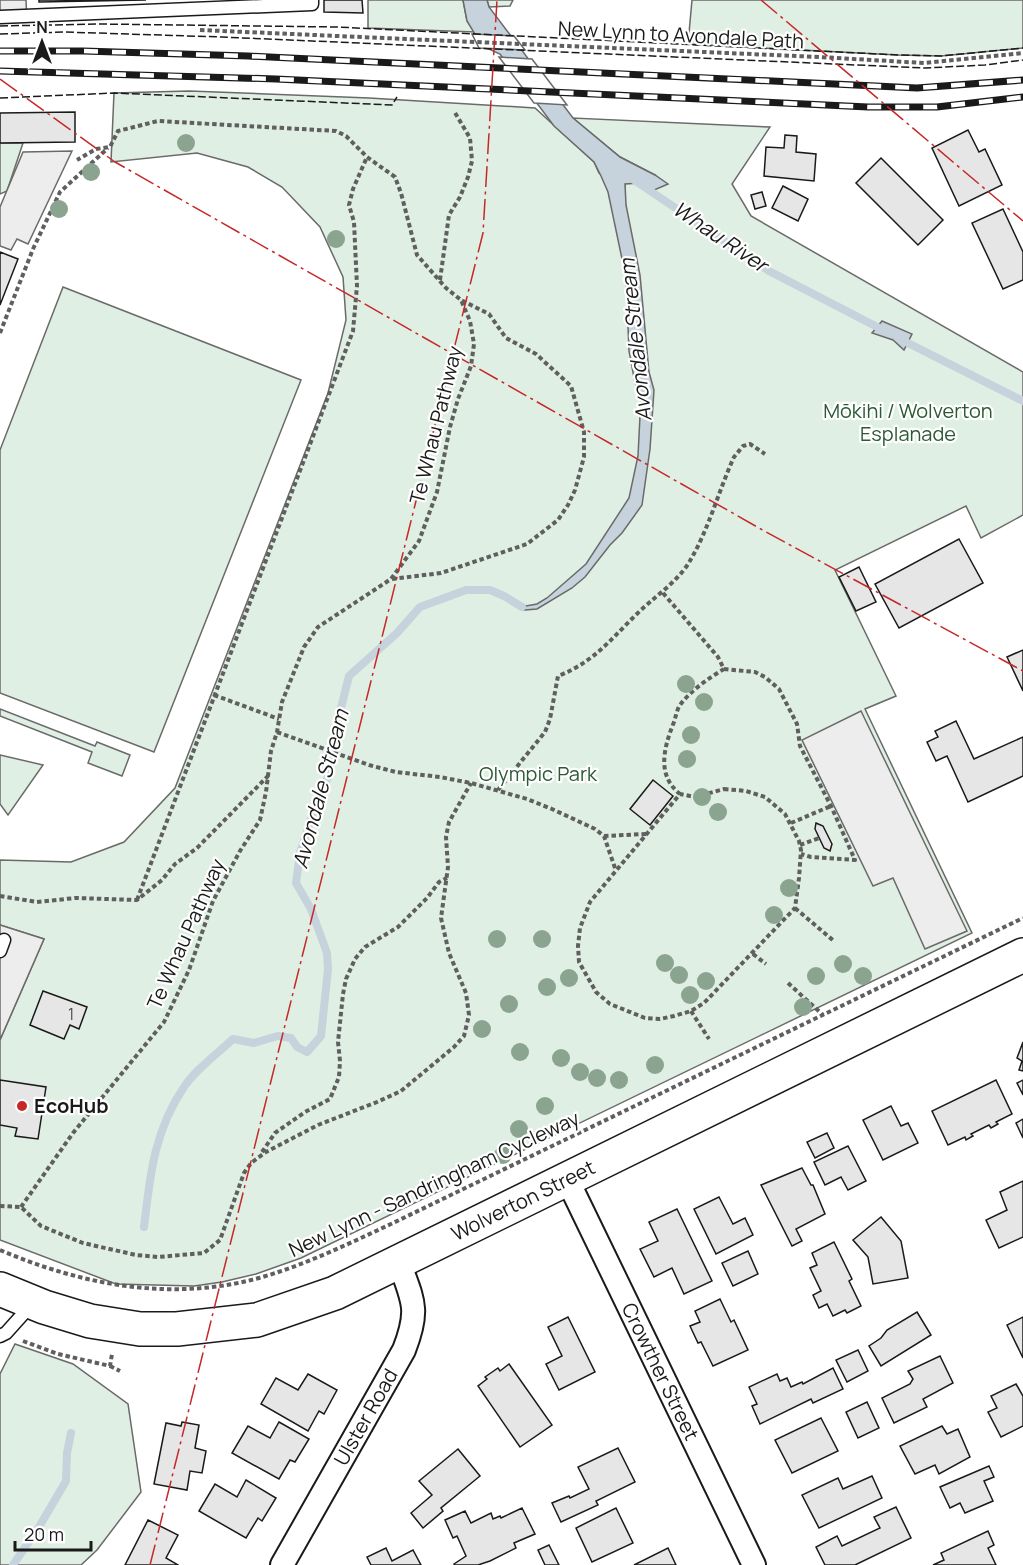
<svg xmlns="http://www.w3.org/2000/svg" width="1023" height="1565" viewBox="0 0 1023 1565" font-family="Manrope,sans-serif">
<style>
.green{fill:#e0efe3;stroke:#6a6a6a;stroke-width:1.5}
.parking{fill:#ededed;stroke:#6a6a6a;stroke-width:1.5}
.water{fill:#c6d2dc;stroke:#6a6a6a;stroke-width:1.5}
.pier{fill:#fff;stroke:#6a6a6a;stroke-width:1.5}
.lines{fill:none;stroke-linecap:round;stroke-linejoin:round}
.stream{stroke:#c6d2dc;stroke-width:8}
.building{fill:#e6e6e6;stroke:#1a1a1a;stroke-width:1.5}
.lane-casing{stroke:#1a1a1a;stroke-width:15}
.street-casing{stroke:#1a1a1a;stroke-width:26}
.primary-casing{stroke:#1a1a1a;stroke-width:36}
.path{stroke:#5f5f5f;stroke-width:4;stroke-dasharray:4.5 3;stroke-linecap:butt}
.lane{stroke:#fff;stroke-width:12}
.street{stroke:#fff;stroke-width:22}
.primary{stroke:#fff;stroke-width:33}
.rail-casing{stroke:#1a1a1a;stroke-width:7}
.rail{stroke:#fff;stroke-width:4.5;stroke-dasharray:14;stroke-linecap:butt}
.fence{stroke:#1a1a1a;stroke-width:1.5;stroke-dasharray:8 3;stroke-linecap:butt}
.power{stroke:#c62828;stroke-width:1.5;stroke-dasharray:21 4.5 3 4.5;stroke-linecap:butt}
.tree{fill:#8aa48f}
.poi-dot{fill:#c62828;stroke:#fff;stroke-width:2}
.labels{text-anchor:middle;stroke-width:4.5;stroke-linejoin:round;paint-order:stroke}
.number-label{font-size:16px;fill:#4d4d4d}
.street-label{font-size:20px;fill:#1a1a1a;stroke:#fff}
.park-label{font-size:20px;fill:#2b5a34;stroke:#fff}
.poi-label{font-size:20px;font-weight:bold;fill:#1a1a1a;stroke:#fff;text-anchor:start}
.water-label{font-size:21px;font-style:italic;fill:#1a1a1a;stroke:#fff}
</style>
<rect width="100%" height="100%" fill="#fff"/>
<g class="green">
<polygon points="368,0 463,0 467,21 475,32 368,28"/>
<polygon points="487,0 513,0 510,6 489,7"/>
<polygon points="692,0 1023,0 1023,48 941,56 898,55 688,44"/>
<polygon points="189,91 369,98 535,108 594,162 599,173 625,191 625,183 640,183 655,175 620,157 573,118 770,127 732,184 751,216 1023,372 1023,515 981,538 966,506 835,570 896,696 865,709 972,933 301,1258 256,1274 222,1282 194,1286 116,1284 0,1240 0,1040 44,939 0,925 0,860 71,862 124,842 175,788 328,393 346,320 343,277 320,227 282,187 248,167 197,153 111,162 114,93"/>
<polygon points="0,143 23,143 7,191 0,194"/>
<polygon points="63,287 301,380 154,752 0,693 0,450"/>
<polygon points="0,709 95,746 97,742 130,755 122,776 88,763 92,752 0,716"/>
<polygon points="0,755 43,765 8,815 0,804"/>
<polygon points="15,1344 73,1364 128,1404 141,1492 97,1550 81,1565 0,1565 0,1374"/>
</g>
<g class="parking">
<polygon points="0,0 26,0 27,22 0,23"/>
<polygon points="72,151 28,244 17,239 11,250 0,246 0,207 23,152"/>
<polygon points="861,711 967,931 925,949 893,878 873,886 802,740"/>
<polygon points="0,925 44,939 0,1040"/>
</g>
<g class="water">
<polygon points="463,0 487,0 489,7 573,118 620,157 655,175 668,184 652,191 640,183 625,184 626,205 640,275 649,372 654,390 650,449 642,505 622,533 610,545 585,577 572,588 537,609 525,610 515,606 514,602 526,606 537,604 547,598 586,564 629,498 638,456 641,396 635,383 629,351 626,278 608,192 601,176 594,162 554,126 500,54 482,46 467,21"/>
<polygon points="882,321 912,334 904,350 893,340 872,333"/>
</g>
<g class="pier">
<polygon points="472,34 514,36 525,50 479,48"/>
<polygon points="499,57 532,59 567,105 534,103"/>
</g>
<g class="lines">
<g class="stream">
<polyline points="631,178 769,271 885,331"/>
<polyline points="898,338 1023,401"/>
<path d="M144,1227C150,1176 154,1131 184,1087C196,1069 217,1054 233,1039L254,1043L278,1036L291,1038L297,1047L307,1052L321,1036L328,969L327,953L311,909L296,883L300,853L313,813L328,777L336,728L349,676L397,633L420,607L466,590H490L504,596L522,607"/>
<polyline points="13,1565 39,1527 66,1481 67,1453 71,1433"/>
</g>
</g>
<g class="building">
<polygon points="39,0 146,0 39,2"/>
<polygon points="324,0 362,0 363,13 324,12"/>
<polygon points="75,112 75,142 0,143 0,113"/>
<polygon points="968,130 979,152 985,149 1002,185 959,206 932,148"/>
<polygon points="785,135 797,136 796,152 816,154 814,181 764,176 766,147 784,148"/>
<polygon points="881,158 943,220 918,245 856,183"/>
<polygon points="783,186 808,199 798,221 772,208"/>
<polygon points="762,192 766,206 755,209 751,195"/>
<polygon points="1003,209 1023,252 1023,280 1003,289 972,223"/>
<polygon points="0,252 18,259 0,305"/>
<polygon points="959,539 983,583 899,628 875,584"/>
<polygon points="859,567 876,602 856,611 839,577"/>
<polygon points="1023,650 1023,691 1007,657"/>
<polygon points="956,721 974,759 1023,737 1023,776 968,802 947,756 936,761 927,742 938,737 935,731"/>
<polygon points="653,780 673,796 650,825 630,809"/>
<polygon points="816,823 823,826 832,844 830,851 824,848 815,829"/>
<polygon points="43,991 87,1007 79,1029 70,1025 64,1039 30,1025"/>
<polygon points="1023,1042 1023,1071 1019,1070 1022,1061 1017,1058"/>
<polygon points="0,1080 46,1087 38,1139 15,1136 17,1128 0,1125"/>
<polygon points="996,1080 1012,1114 996,1122 998,1124 991,1128 989,1125 971,1134 973,1136 966,1140 965,1137 948,1145 932,1111"/>
<polygon points="1023,1080 1023,1095 1017,1083"/>
<polygon points="891,1106 901,1126 908,1123 918,1143 883,1160 863,1120"/>
<polygon points="1023,1119 1023,1138 1016,1123"/>
<polygon points="827,1133 834,1148 815,1158 807,1142"/>
<polygon points="848,1146 866,1181 848,1190 841,1177 825,1185 814,1162"/>
<polygon points="802,1168 811,1185 813,1185 825,1214 796,1229 802,1241 792,1246 761,1185"/>
<polygon points="1023,1181 1023,1237 999,1248 986,1220 1007,1210 1000,1192"/>
<polygon points="719,1197 733,1224 745,1218 753,1235 716,1254 694,1209"/>
<polygon points="677,1209 712,1281 684,1294 672,1268 654,1277 640,1249 658,1241 649,1222"/>
<polygon points="881,1217 901,1241 908,1278 873,1284 868,1257 853,1240"/>
<polygon points="834,1242 852,1279 849,1281 861,1306 847,1313 845,1310 833,1316 827,1304 819,1308 813,1295 821,1291 810,1268 817,1265 812,1253"/>
<polygon points="748,1251 758,1274 733,1286 722,1263"/>
<polygon points="720,1299 731,1322 734,1320 748,1350 713,1366 701,1342 698,1343 690,1326 700,1322 695,1311"/>
<polygon points="917,1312 931,1335 881,1366 869,1346 881,1338 887,1330"/>
<polygon points="568,1317 595,1372 559,1390 546,1364 562,1356 548,1327"/>
<polygon points="1023,1317 1023,1358 1007,1325"/>
<polygon points="858,1350 868,1371 847,1382 836,1360"/>
<polygon points="940,1356 953,1383 923,1399 927,1407 894,1423 882,1398 910,1384 913,1379 908,1371"/>
<polygon points="509,1364 552,1425 520,1447 478,1386 487,1379 485,1377 498,1368 500,1371"/>
<polygon points="833,1368 843,1389 813,1403 811,1399 760,1424 752,1406 757,1404 749,1387 777,1374 780,1381 787,1378 791,1387 802,1382 803,1384"/>
<polygon points="308,1374 337,1390 324,1414 319,1411 308,1431 261,1404 276,1378 298,1390"/>
<polygon points="1016,1384 1023,1396 1023,1426 1001,1437 988,1412 997,1408 991,1396"/>
<polygon points="867,1402 879,1428 858,1438 846,1412"/>
<polygon points="821,1418 838,1451 792,1473 775,1440"/>
<polygon points="182,1422 199,1425 195,1448 206,1451 202,1473 190,1471 187,1490 154,1484 166,1423 181,1426"/>
<polygon points="279,1422 309,1439 295,1462 290,1460 279,1479 232,1453 248,1426 270,1438"/>
<polygon points="942,1426 947,1434 958,1429 970,1457 939,1474 935,1465 915,1474 900,1446"/>
<polygon points="618,1448 635,1482 596,1501 598,1505 561,1522 552,1503 569,1496 570,1498 589,1489 578,1467"/>
<polygon points="458,1449 480,1476 441,1508 443,1511 423,1528 411,1513 432,1495 419,1481"/>
<polygon points="989,1466 994,1477 984,1481 993,1501 965,1513 960,1503 950,1508 940,1487"/>
<polygon points="872,1476 882,1498 819,1528 802,1495 838,1478 843,1489"/>
<polygon points="246,1480 276,1498 262,1521 258,1518 246,1538 199,1511 215,1484 237,1497"/>
<polygon points="896,1507 911,1538 855,1565 825,1565 816,1547 837,1536 842,1546 880,1528 874,1517"/>
<polygon points="522,1508 535,1534 514,1543 516,1548 490,1561 478,1565 455,1565 454,1564 466,1556 457,1536 453,1538 445,1520 465,1511 471,1523 491,1513 493,1519 500,1516 501,1518"/>
<polygon points="616,1508 633,1543 592,1562 576,1528"/>
<polygon points="148,1520 178,1535 166,1558 178,1565 125,1565"/>
<polygon points="988,1531 994,1545 988,1548 996,1565 933,1565 944,1560 941,1553"/>
<polygon points="549,1545 559,1565 545,1565 538,1550"/>
<polygon points="386,1548 392,1561 413,1550 421,1565 371,1565 367,1557"/>
<polygon points="668,1548 676,1565 634,1565"/>
</g>
<g class="lines">
<g class="lane-casing">
<g id="lane">
<polyline points="0,17 312,4 312,0"/>
<polyline points="0,951 4,940"/>
<polyline points="0,1336 6,1333 32,1304"/>
</g>
</g>
<g class="street-casing">
<g id="street">
<path id="s1" d="M567,1179L754,1565"/>
<path id="s2" d="M282,1565L404,1350C420,1309 413,1301 399,1262"/>
</g>
</g>
<g class="primary-casing">
<g id="primary">
<path id="s3" d="M0,1289L44,1307L90,1321L140,1329H177L257,1320L335,1293L1023,955"/>
</g>
</g>
<g class="path">
<polyline points="200,30 819,57 924,63 1023,53"/>
<polyline points="440,280 449,215 460,197 468,177 472,161 470,138 454,111"/>
<polyline points="0,333 33,249 60,192 108,148"/>
<polyline points="392,579 441,573 527,544 558,520 568,505 575,490 584,457 584,432 571,386 536,354 506,338 489,314 461,300"/>
<path d="M663,593L718,657L724,669C709,678 691,690 680,705C677,709 676,716 674,722C664,747 656,775 680,794"/>
<polyline points="724,669 755,672 765,677 779,689 797,724 800,746 831,806 855,860 811,857 801,854"/>
<polyline points="214,695 279,719"/>
<polyline points="277,732 369,765 396,772 440,777 471,783 527,799 552,809 595,829 604,836 616,871"/>
<polygon points="724,789 746,791 765,797 785,814 799,841 801,850 799,878 795,908 704,1003 691,1011 674,1016 660,1019 645,1018 610,1004 596,992 579,962 578,946 580,928 590,902 680,794 695,797"/>
<path d="M498,790L545,732L550,719L558,676C600,660 617,630 650,602C664,590 682,576 691,559C709,528 719,490 734,457L743,446L750,444L765,454"/>
<polyline points="791,823 831,806"/>
<polyline points="604,836 646,834"/>
<polyline points="800,845 819,838"/>
<polyline points="0,896 37,902 75,898 137,900 162,880 175,864 197,848 268,776"/>
<polyline points="137,900 353,331 357,286 354,222 349,205 353,189 367,157"/>
<polyline points="795,908 835,942"/>
<polyline points="753,954 766,964"/>
<polyline points="788,983 823,1015"/>
<polyline points="691,1011 709,1039"/>
<polyline points="262,1152 275,1133 305,1112 330,1099 339,1077 340,1061 338,1042 343,994 346,979 355,959 365,947 398,927 427,898 439,882 447,878"/>
<polyline points="0,1206 21,1207 41,1226 83,1243 136,1255 158,1257 204,1253 220,1240 244,1173 251,1163 266,1152 318,1125 377,1102 401,1091 454,1047 464,1036 469,1015 466,993 449,953 441,918 448,867 446,837 449,822 471,783"/>
<polyline points="21,1207 73,1133 164,1022 189,970 213,901 240,851 260,820 266,792 271,751 277,732 282,702 304,647 318,627 391,579 419,541 437,492 450,427 458,399 471,366 474,344 470,321 461,300 446,288 417,255 401,193 395,177 367,157 346,136 336,131 158,121 118,131 110,147 96,149 77,160"/>
<path d="M0,1250C82,1285 171,1302 259,1278C305,1265 348,1244 391,1224L1023,918"/>
<polyline points="23,1341 58,1354 110,1366 112,1354"/>
<polyline points="110,1366 120,1371"/>
</g>
<use href="#lane" class="lane"/>
<use href="#street" class="street"/>
<use href="#primary" class="primary"/>
<g class="rail-casing">
<g id="rail">
<polyline points="0,51 83,51 248,56 917,88 1023,80"/>
<polyline points="0,71 276,79 868,107 937,107 1023,97"/>
</g>
</g>
<use href="#rail" class="rail"/>
<g class="fence">
<polyline points="0,26 100,24 337,27 898,55 941,56 1023,48"/>
<polyline points="0,34 65,32 222,37 925,68 985,65 1023,60"/>
<polyline points="0,98 114,93 392,105 397,97"/>
</g>
<g class="power">
<polyline points="761,0 1023,221"/>
<polyline points="0,79 115,162 766,532 1023,671"/>
<polyline points="150,1565 483,233 497,0"/>
</g>
</g>
<g class="tree">
<circle cx="186" cy="143" r="9"/>
<circle cx="91" cy="172" r="9"/>
<circle cx="59" cy="209" r="9"/>
<circle cx="336" cy="239" r="9"/>
<circle cx="686" cy="684" r="9"/>
<circle cx="704" cy="702" r="9"/>
<circle cx="691" cy="735" r="9"/>
<circle cx="687" cy="759" r="9"/>
<circle cx="702" cy="797" r="9"/>
<circle cx="718" cy="812" r="9"/>
<circle cx="789" cy="888" r="9"/>
<circle cx="774" cy="915" r="9"/>
<circle cx="497" cy="939" r="9"/>
<circle cx="542" cy="939" r="9"/>
<circle cx="665" cy="963" r="9"/>
<circle cx="843" cy="964" r="9"/>
<circle cx="679" cy="975" r="9"/>
<circle cx="816" cy="976" r="9"/>
<circle cx="863" cy="976" r="9"/>
<circle cx="569" cy="978" r="9"/>
<circle cx="706" cy="981" r="9"/>
<circle cx="547" cy="987" r="9"/>
<circle cx="690" cy="995" r="9"/>
<circle cx="509" cy="1004" r="9"/>
<circle cx="803" cy="1007" r="9"/>
<circle cx="482" cy="1029" r="9"/>
<circle cx="520" cy="1052" r="9"/>
<circle cx="561" cy="1058" r="9"/>
<circle cx="655" cy="1065" r="9"/>
<circle cx="580" cy="1072" r="9"/>
<circle cx="597" cy="1078" r="9"/>
<circle cx="619" cy="1080" r="9"/>
<circle cx="545" cy="1106" r="9"/>
<circle cx="519" cy="1129" r="9"/>
<circle cx="503" cy="1155" r="9"/>
</g>
<circle class="poi-dot" cx="22" cy="1106" r="6"/>
<g class="labels">
<g class="number-label">
<text x="71" y="1020">1</text>
</g>
<g class="street-label">
<text transform="translate(681 35) rotate(3)" y="7">New Lynn to Avondale Path</text>
<text transform="translate(436 425) rotate(-76)" y="7">Te Whau Pathway</text>
<text transform="translate(186 934) rotate(-66)" y="7">Te Whau Pathway</text>
<text transform="translate(434 1184) rotate(-25)" y="7">New Lynn - Sandringham Cycleway</text>
<text dy="7" stroke="none"><textPath href="#s3" startOffset="556">Wolverton Street</textPath></text>
<text dy="7" stroke="none"><textPath href="#s1" startOffset="214">Crowther Street</textPath></text>
<text dy="7" stroke="none"><textPath href="#s2" startOffset="170">Ulster Road</textPath></text>
</g>
<g class="park-label">
<text x="908" y="418">Mōkihi / Wolverton<tspan x="908" dy="23">Esplanade</tspan></text>
<text x="538" y="781">Olympic Park</text>
</g>
<g class="poi-label">
<text x="34" y="1113">EcoHub</text>
</g>
<g class="water-label">
<text transform="translate(720 237) rotate(34)" y="7">Whau River</text>
<text transform="translate(636 340) rotate(-96)" y="7">Avondale Stream</text>
<text transform="translate(321 789) rotate(-75)" y="7">Avondale Stream</text>
</g>
</g>
<g transform="translate(42 42)" stroke="#ffffff" stroke-width="4.5" paint-order="stroke">
<path d="M0-4.5L10 22L0 15L-10 22Z" fill="#1a1a1a"/>
<text y="-9" font-size="16" font-weight="bold" text-anchor="middle" fill="#1a1a1a">N</text>
</g>
<path d="M15 1541v9h76v-9" fill="none" stroke="#1a1a1a" stroke-width="3"/>
<text x="24" y="1541" font-size="18" fill="#1a1a1a" stroke="#ffffff" stroke-width="4.5" paint-order="stroke">20 m</text>
</svg>
